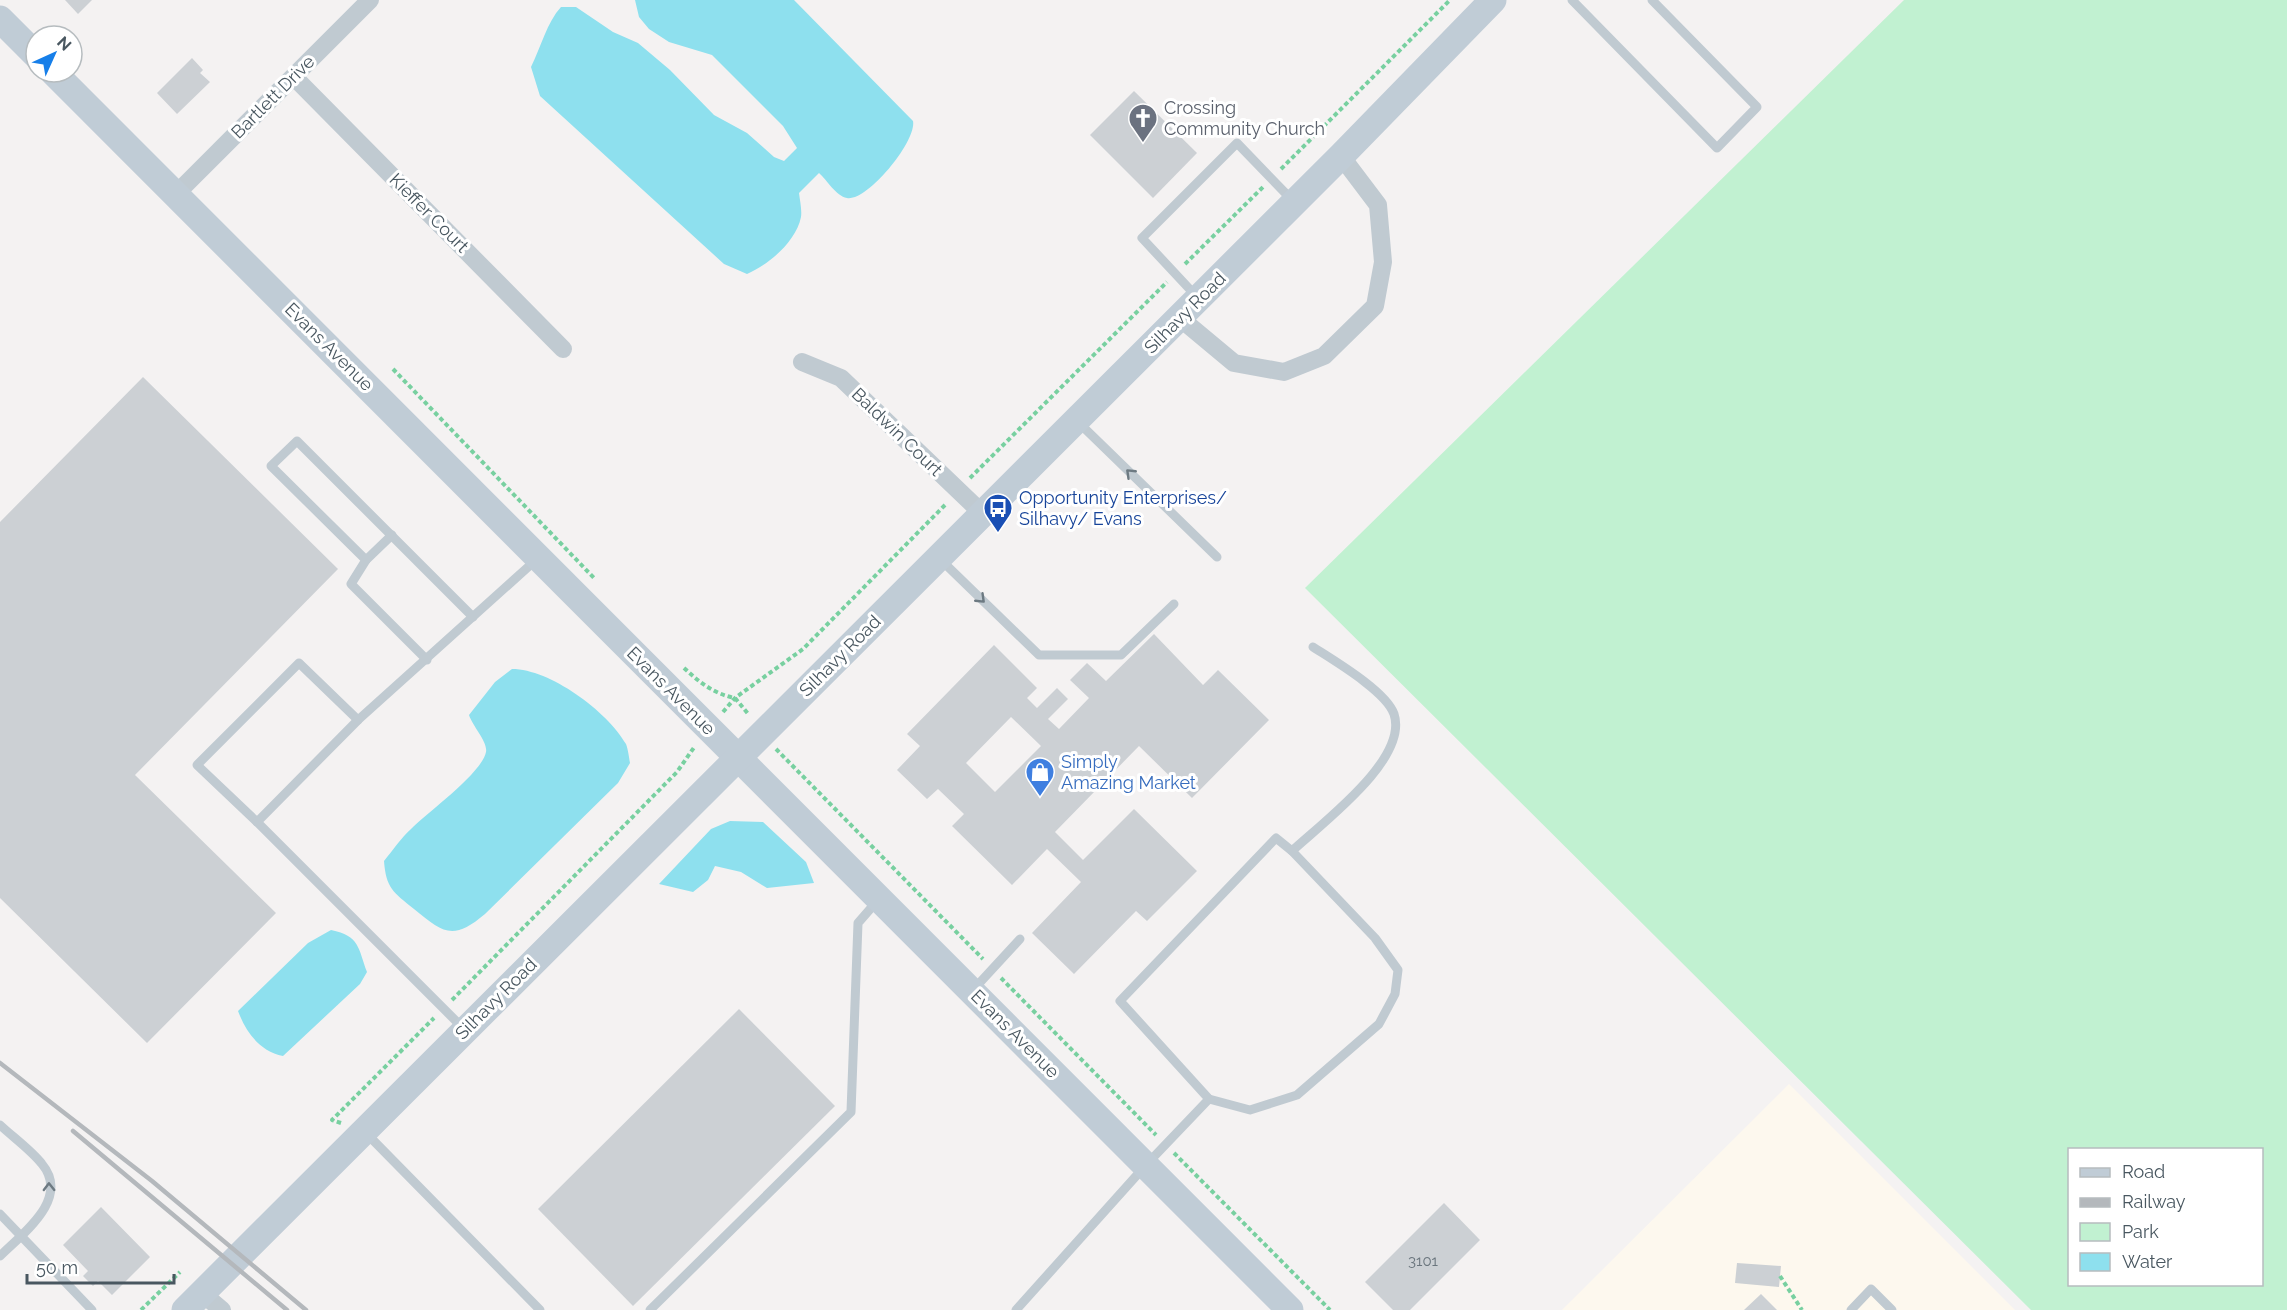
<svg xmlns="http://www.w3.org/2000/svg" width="2287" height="1310" viewBox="0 0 2287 1310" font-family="Raleway,sans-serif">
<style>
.commercial{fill:#fdf8ee}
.green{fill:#c1f1d1;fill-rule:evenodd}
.water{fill:#8ee0ee}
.building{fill:#ccd0d4;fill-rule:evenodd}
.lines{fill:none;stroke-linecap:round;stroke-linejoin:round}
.path{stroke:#78d0a0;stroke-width:4;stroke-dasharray:4.5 3;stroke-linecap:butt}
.lane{stroke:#c0cad1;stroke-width:9}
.street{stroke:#c0cad1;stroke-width:18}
.secondary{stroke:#c0ccd6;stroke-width:27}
.rail{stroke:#b4b8bc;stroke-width:4.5}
.oneway{stroke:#6d7a82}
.labels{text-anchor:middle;stroke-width:6;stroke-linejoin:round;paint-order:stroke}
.number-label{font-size:15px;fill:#6a757d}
.street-label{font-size:18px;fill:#495760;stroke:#fff}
.worship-label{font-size:18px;fill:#5b616d;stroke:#fff;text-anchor:start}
.transit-label{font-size:18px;fill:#164399;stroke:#fff;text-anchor:start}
.shop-label{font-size:18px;fill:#366cbe;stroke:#fff;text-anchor:start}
</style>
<rect width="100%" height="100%" fill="#f4f2f2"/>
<polygon class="commercial" points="1789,1084 2015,1310 1562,1310"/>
<path class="green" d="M1904,0H2287V1310H2031L1305,588ZM2070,1150H2262V1284H2070Z"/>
<g class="water">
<path d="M635,0H794L913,121C917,141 867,202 847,198C836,196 827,180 819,173L799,193C800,201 802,210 801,217C796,242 768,265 747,274L724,264L540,96L531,67C541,47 547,22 561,7H576L613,32L638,43L670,70L714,115L747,133L774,157L784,161L797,148L783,126L712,55L669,42L649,29L639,17Z"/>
<path d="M512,669C550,669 607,711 626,744C628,749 629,757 630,763L618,783L485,914C453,941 443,933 414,909C393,892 386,888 384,861C393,850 401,838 411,829C427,813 482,773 486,752C488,742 473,727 469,715L495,682Z"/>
<polygon points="730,821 763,822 806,862 814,883 767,888 741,872 715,866 708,880 693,892 659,884 711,829"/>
<path d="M331,930C360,936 358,948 367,972L360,984L283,1056C259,1051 246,1032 238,1011L308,943Z"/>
</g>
<g class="building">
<polygon points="65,0 92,0 78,14"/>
<polygon points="192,58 203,70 200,73 210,82 177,114 157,93"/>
<polygon points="1134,91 1197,153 1153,198 1090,135"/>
<polygon points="143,377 338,569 135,775 276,913 147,1043 0,898 0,522"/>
<path d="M1154,634L1203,685L1218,670L1269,720L1192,798L1139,746L1055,832L1083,860L1134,809L1197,871L1147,921L1136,911L1074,974L1032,933L1081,882L1047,849L1012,885L952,826L964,814L938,789L927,799L897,770L920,746L907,734L994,645L1037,688L1027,698L1037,708L1057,688L1068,699L1048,719L1059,729L1089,698L1070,680L1087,663L1106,681ZM1011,717L1041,746L995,792L966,763Z"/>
<polygon points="739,1009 835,1106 633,1306 538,1209"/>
<polygon points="1444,1203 1480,1240 1410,1310 1393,1310 1365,1282"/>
<polygon points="101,1207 150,1257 112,1295 98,1281 93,1286 83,1276 88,1271 63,1245"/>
<polygon points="1737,1263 1781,1266 1779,1287 1735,1283"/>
<polygon points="1761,1294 1777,1310 1744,1310"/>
</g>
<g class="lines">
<g class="path">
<polyline points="1281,169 1450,0"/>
<polyline points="1185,264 1263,187"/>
<polyline points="393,369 594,578"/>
<polyline points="970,478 1167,282"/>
<path d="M684,668C699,682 714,694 735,698L749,715"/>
<polyline points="723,712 735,698 803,649 947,503"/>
<polyline points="776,749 983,959"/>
<polyline points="1001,978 1156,1135"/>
<polyline points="452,1000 677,772 695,746"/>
<polyline points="341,1123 332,1120 434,1018"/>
<polyline points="1174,1153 1330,1310"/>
<polyline points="1780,1276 1802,1310"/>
<polyline points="141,1310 180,1272"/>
</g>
<g class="lane">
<polyline points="1572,0 1717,148 1757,107 1652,0"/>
<polyline points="1197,297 1142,238 1237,143 1294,202"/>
<polyline points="1077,421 1217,557"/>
<polyline points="366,560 392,535"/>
<polyline points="941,560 1039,655 1121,655 1174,604"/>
<polyline points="427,660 351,584 366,560 271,466 297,441 473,617"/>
<polyline points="257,822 197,765 299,663 358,720"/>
<polyline points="973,990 1020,939"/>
<polyline points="463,1028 257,822 358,720 537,559"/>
<polyline points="1209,1099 1120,1001 1276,838 1292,851"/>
<path d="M0,1125C14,1138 31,1150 42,1164C71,1199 22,1234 0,1256"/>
<polyline points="365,1132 540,1310"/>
<polyline points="0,1214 92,1310"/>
<polyline points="650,1310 851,1112 858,923 878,900"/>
<path d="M1016,1310L1146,1165L1209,1099L1250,1110L1297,1095L1379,1024L1395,994L1398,970L1375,938L1292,851C1322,823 1409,759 1394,714C1386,691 1333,660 1313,647"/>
<polyline points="1851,1310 1871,1289 1892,1310"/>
</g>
<g class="street">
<polyline points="294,77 563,349"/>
<polyline points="176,194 370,0"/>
<polyline points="1180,318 1234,363 1284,372 1324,356 1375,306 1383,262 1378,205 1341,156"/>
<polyline points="802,362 841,378 983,514"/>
<polyline points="202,1293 222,1310"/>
</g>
<g class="secondary">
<polyline points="0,19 36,55"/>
<polyline points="53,72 1290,1310"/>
<polyline points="185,1310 1341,156 1493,0"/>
</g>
<g class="rail">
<polyline points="0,1063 152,1181 306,1310"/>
<polyline points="73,1131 287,1310"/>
</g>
</g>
<defs><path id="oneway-chevron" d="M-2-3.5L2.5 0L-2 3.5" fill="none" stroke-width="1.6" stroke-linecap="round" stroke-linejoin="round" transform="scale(1.5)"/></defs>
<g class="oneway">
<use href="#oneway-chevron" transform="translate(1130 473) rotate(-136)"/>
<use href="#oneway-chevron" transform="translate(981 599) rotate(44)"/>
<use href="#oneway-chevron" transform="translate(49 1187) rotate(-91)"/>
</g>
<defs>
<g id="church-pin" transform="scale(1.5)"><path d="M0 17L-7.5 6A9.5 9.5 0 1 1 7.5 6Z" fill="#6b7280" stroke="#fff"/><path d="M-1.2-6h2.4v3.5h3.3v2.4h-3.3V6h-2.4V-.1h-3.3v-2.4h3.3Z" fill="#fff"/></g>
<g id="bus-pin" transform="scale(1.5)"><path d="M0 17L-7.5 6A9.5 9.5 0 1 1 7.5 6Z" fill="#1a4fb4" stroke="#fff"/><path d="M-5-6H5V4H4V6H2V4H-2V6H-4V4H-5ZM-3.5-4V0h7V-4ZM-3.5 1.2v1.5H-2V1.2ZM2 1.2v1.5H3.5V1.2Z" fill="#fff"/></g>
<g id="shop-pin" transform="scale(1.5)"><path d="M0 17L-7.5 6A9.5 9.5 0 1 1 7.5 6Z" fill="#3f7fe0" stroke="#fff"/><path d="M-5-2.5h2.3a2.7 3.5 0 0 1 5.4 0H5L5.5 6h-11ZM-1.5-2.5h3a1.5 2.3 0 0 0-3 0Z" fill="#fff"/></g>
</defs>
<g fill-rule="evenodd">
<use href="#church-pin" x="1143" y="118"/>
<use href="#bus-pin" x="998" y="508"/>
<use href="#shop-pin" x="1040" y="772"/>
</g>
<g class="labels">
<g class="number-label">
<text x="1423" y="1266">3101</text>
</g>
<g class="street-label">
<text transform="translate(273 97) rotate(-45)" y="6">Bartlett Drive</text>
<text transform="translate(429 213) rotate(45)" y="6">Kieffer Court</text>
<text transform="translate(1185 313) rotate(-45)" y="6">Silhavy Road</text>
<text transform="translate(329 347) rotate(45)" y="6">Evans Avenue</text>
<text transform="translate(897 432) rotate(44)" y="6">Baldwin Court</text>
<text transform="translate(840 656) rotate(-45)" y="6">Silhavy Road</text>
<text transform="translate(671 691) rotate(45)" y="6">Evans Avenue</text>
<text transform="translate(496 999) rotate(-45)" y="6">Silhavy Road</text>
<text transform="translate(1015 1034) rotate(45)" y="6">Evans Avenue</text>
</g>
<g class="worship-label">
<text x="1164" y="114">Crossing<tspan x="1164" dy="21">Community Church</tspan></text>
</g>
<g class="transit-label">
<text x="1019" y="504">Opportunity Enterprises/<tspan x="1019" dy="21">Silhavy/ Evans</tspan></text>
</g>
<g class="shop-label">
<text x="1061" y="768">Simply<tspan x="1061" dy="21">Amazing Market</tspan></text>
</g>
</g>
<rect x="2068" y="1148" width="195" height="138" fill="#ffffff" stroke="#b6bcbf" stroke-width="1.5"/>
<rect x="2080" y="1168" width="30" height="9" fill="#c0ccd6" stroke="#b6bcbf" stroke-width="1.5"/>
<text x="2122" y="1178" font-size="18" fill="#495760">Road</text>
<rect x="2080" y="1198" width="30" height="9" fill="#b4b8bc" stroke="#b6bcbf" stroke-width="1.5"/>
<text x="2122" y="1208" font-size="18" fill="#495760">Railway</text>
<rect x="2080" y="1223" width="30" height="18" fill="#c1f1d1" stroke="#b6bcbf" stroke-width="1.5"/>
<text x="2122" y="1238" font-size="18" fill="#495760">Park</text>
<rect x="2080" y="1253" width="30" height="18" fill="#8ee0ee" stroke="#b6bcbf" stroke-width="1.5"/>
<text x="2122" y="1268" font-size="18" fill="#495760">Water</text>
<g transform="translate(54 54) rotate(45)"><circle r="28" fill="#ffffff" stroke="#b6bcbf" stroke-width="1.5"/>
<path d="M0-4.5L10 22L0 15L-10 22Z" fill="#177fe9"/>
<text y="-9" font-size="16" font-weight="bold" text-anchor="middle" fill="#495760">N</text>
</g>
<path d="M27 1274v9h147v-9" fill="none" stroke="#495760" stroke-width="3"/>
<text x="36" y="1274" font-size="18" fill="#495760" stroke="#ffffff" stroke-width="4.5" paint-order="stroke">50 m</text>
</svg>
